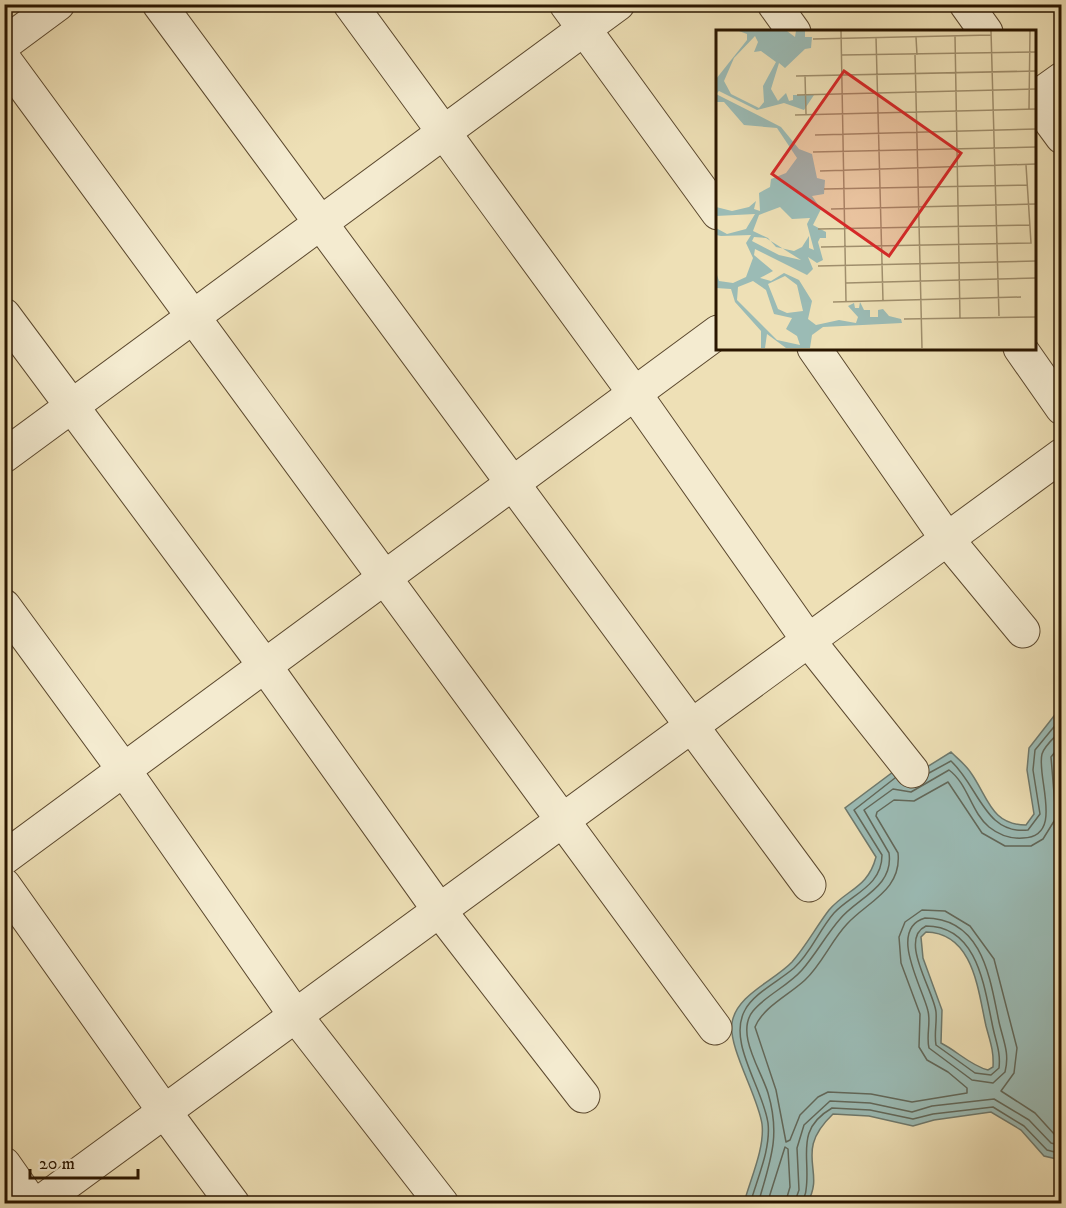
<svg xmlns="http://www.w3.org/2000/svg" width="1066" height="1208" viewBox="0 0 1066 1208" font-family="'IM FELL DW Pica',serif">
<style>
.water{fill:#9bbbb5;stroke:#6e796d;stroke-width:1.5;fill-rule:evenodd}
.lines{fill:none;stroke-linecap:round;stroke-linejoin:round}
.shore{stroke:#62685a;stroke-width:1.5}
.street-casing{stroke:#5b482e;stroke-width:35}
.street{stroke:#f4ebd0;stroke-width:33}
.inset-road{fill:none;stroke:#a08f6d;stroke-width:1.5}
.view{fill:#d62828;fill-opacity:0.15;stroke:#d62828;stroke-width:3}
.inset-edge{fill:none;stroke:#2a1600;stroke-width:3}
</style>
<rect width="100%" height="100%" fill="#eee0b6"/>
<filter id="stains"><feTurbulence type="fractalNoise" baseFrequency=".00333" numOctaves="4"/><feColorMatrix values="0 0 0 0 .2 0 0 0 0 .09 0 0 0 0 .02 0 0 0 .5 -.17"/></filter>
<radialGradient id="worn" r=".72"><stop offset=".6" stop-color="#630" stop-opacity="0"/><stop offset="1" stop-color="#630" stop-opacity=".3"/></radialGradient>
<path class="water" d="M1061,707V1160L1044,1156L1021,1130L991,1112L934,1120L913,1126L869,1116L833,1114C792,1153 827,1171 807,1203H744C750,1180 765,1148 762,1124C758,1096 728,1047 732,1023C736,995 774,981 792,962C806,946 816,927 829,910C847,889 868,888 876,857L845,808L897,769L906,780L951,752C958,759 966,765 971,773C988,797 991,825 1026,825L1034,814L1027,770L1029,748ZM926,932C974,933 978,991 986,1026C990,1041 994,1051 993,1067L988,1070C971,1066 957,1051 941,1043L942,1010L923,958L921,937Z"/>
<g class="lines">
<g class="shore">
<path d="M1062,743L1051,757L1056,818L1043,839L1031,846H1005L982,833L948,782L914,801L894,800L877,812L876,816L898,853C902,890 867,902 847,924C831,941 822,964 805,980C789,995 763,1007 755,1027L776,1090L786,1142L790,1140L800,1115L818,1097L828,1092L871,1094L912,1102L967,1093V1088L948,1072L927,1060L919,1047L920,1014L901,963L899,937L905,922L922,910L945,911L970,926L994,959L1017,1048L1014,1073L1001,1091L1035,1113L1055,1135L1062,1137"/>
<path d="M929,773L951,761C979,787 985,835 1028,830L1040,814L1033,770L1035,750L1062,717"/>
<path d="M925,918C983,918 990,979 999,1022C1003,1040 1010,1053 1005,1072L993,1083L972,1080L929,1048C926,1036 931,1023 928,1011C923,988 887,929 925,918Z"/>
<path d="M926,926C977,926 984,985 992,1023C995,1040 1001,1051 999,1068L991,1075L975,1073L936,1045C934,1034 937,1023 936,1012C934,991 898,939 926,926Z"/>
<path d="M750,1204C757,1179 771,1149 768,1123C763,1088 727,1042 745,1010C754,993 779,981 794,968C811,953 819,930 834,913C852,894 882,886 882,855L854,810L895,778"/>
<path d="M758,1204C770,1161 781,1137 768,1093C761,1070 735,1033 753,1011C766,995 788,986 802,970C816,954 826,935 840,919C857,898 894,887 889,853L864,810L893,789L911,792L949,770C968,784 971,812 989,827C999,835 1010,839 1023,838C1065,837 1036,777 1042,754C1044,746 1056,736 1062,729"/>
<polyline points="767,1204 785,1147 788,1149 790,1187 785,1204"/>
<polyline points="794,1204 799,1190 797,1148 804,1125 830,1101 870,1103 912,1112 932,1106 994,1099 1029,1120 1051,1143 1062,1146"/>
<path d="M802,1204C803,1198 806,1195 806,1190C811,1157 794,1130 832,1108L870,1110L913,1119L933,1114L993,1107L1024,1126L1047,1150L1062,1154"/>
</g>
<g class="street-casing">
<g id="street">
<polyline points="159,4 809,885"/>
<polyline points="350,4 635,394 808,640 912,771"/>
<polyline points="566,4 718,213"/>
<polyline points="774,4 794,32"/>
<polyline points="966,4 986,32"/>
<polyline points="4,44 58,4"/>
<polyline points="4,59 715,1028"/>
<polyline points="1034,99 1062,137"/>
<polyline points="1034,99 1062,79"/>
<polyline points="4,315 265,666 439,910 583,1096"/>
<polyline points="814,348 947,539 1023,631"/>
<polyline points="1020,348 1062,408"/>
<polyline points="4,456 618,4"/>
<polyline points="4,606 124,770 295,1015 442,1204"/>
<polyline points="4,858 718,332"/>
<polyline points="4,885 164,1111 233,1204"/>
<polyline points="4,1164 32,1204"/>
<polyline points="38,1204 1062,455"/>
</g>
</g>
<use href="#street" class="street"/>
</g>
<g transform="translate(716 30)">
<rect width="320" height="320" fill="#eee0b6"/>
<path d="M23,1H71L79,7L80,1H89V7H96L95,18L89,19L69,38L63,33L55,59L62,71L70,63L73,71L77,70V65H98L88,80L68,73L41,80L3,61L0,64L65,97L83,119L96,124L101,148L109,150L108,164L96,166L105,179L97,195L110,202V208H104L102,212L107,230L101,233L92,227L97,239L91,245L39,219L38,225L57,241L44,248L55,251L68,243L83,250L96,271L92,289L100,295L123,290L140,293L142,287L132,276L138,273L139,278H143L144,272L148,280H154V287H162V280L167,279L173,286L185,289L186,293L107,297L96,305L94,318H70L51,304L49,318H45V301L19,272L15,259L0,258V242L3,251L17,253L30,247L37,228L30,213L35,205L5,206L0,205V198L11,204L30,199L39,184L0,186V177L16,181L33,177L40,171L38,179L44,181L43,163L54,157L55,149L70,143L81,128L61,98L28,95L8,72H0V49L31,10V4ZM39,6L42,12L38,22L45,21L60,32L47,56L48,72L43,78L15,64L8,51L18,28ZM64,177L76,189L94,188L91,194L98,220L93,218V206L86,217L78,221L60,217L52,208L37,201L43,185ZM38,207L50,208L85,230L63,225L36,211ZM69,246L81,255L87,281L71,283L62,279L52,254ZM37,251L50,260L58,284L76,288L70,299L81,306L84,315L61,310L21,270L22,257Z" fill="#9bbbb5" fill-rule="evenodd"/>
<path class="inset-road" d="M125,1L130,271M275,1L283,286M239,6L244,288M160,7L167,271M200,7L201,25M97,9L275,5M126,25L320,22M199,25L206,318M89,45L90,84M80,46L320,41M81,65L320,59M313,79L314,1M79,85L320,79M99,105L320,99M97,122L320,117M104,141L320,134M108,159L311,155M115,179L320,174M102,199L314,195M105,217L315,213L310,135M102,236L320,231M130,253L320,248M117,272L305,267M188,289L320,287"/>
<path class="view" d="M128,41L245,123L173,226L56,144Z"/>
<rect width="320" height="320" class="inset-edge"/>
</g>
<rect width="1066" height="1208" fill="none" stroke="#eee0b6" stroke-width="24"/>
<rect x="6" y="6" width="1054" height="1196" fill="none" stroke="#2a1600" stroke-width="3"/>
<rect x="12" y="12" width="1042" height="1184" fill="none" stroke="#2a1600" stroke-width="1.5"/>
<path d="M30 1169v9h108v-9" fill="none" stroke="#2a1600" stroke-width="3"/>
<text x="39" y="1169" font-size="18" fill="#2a1600" stroke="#f4ebd0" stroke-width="4.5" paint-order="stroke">20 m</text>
<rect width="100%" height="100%" filter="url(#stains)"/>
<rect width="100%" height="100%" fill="url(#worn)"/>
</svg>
